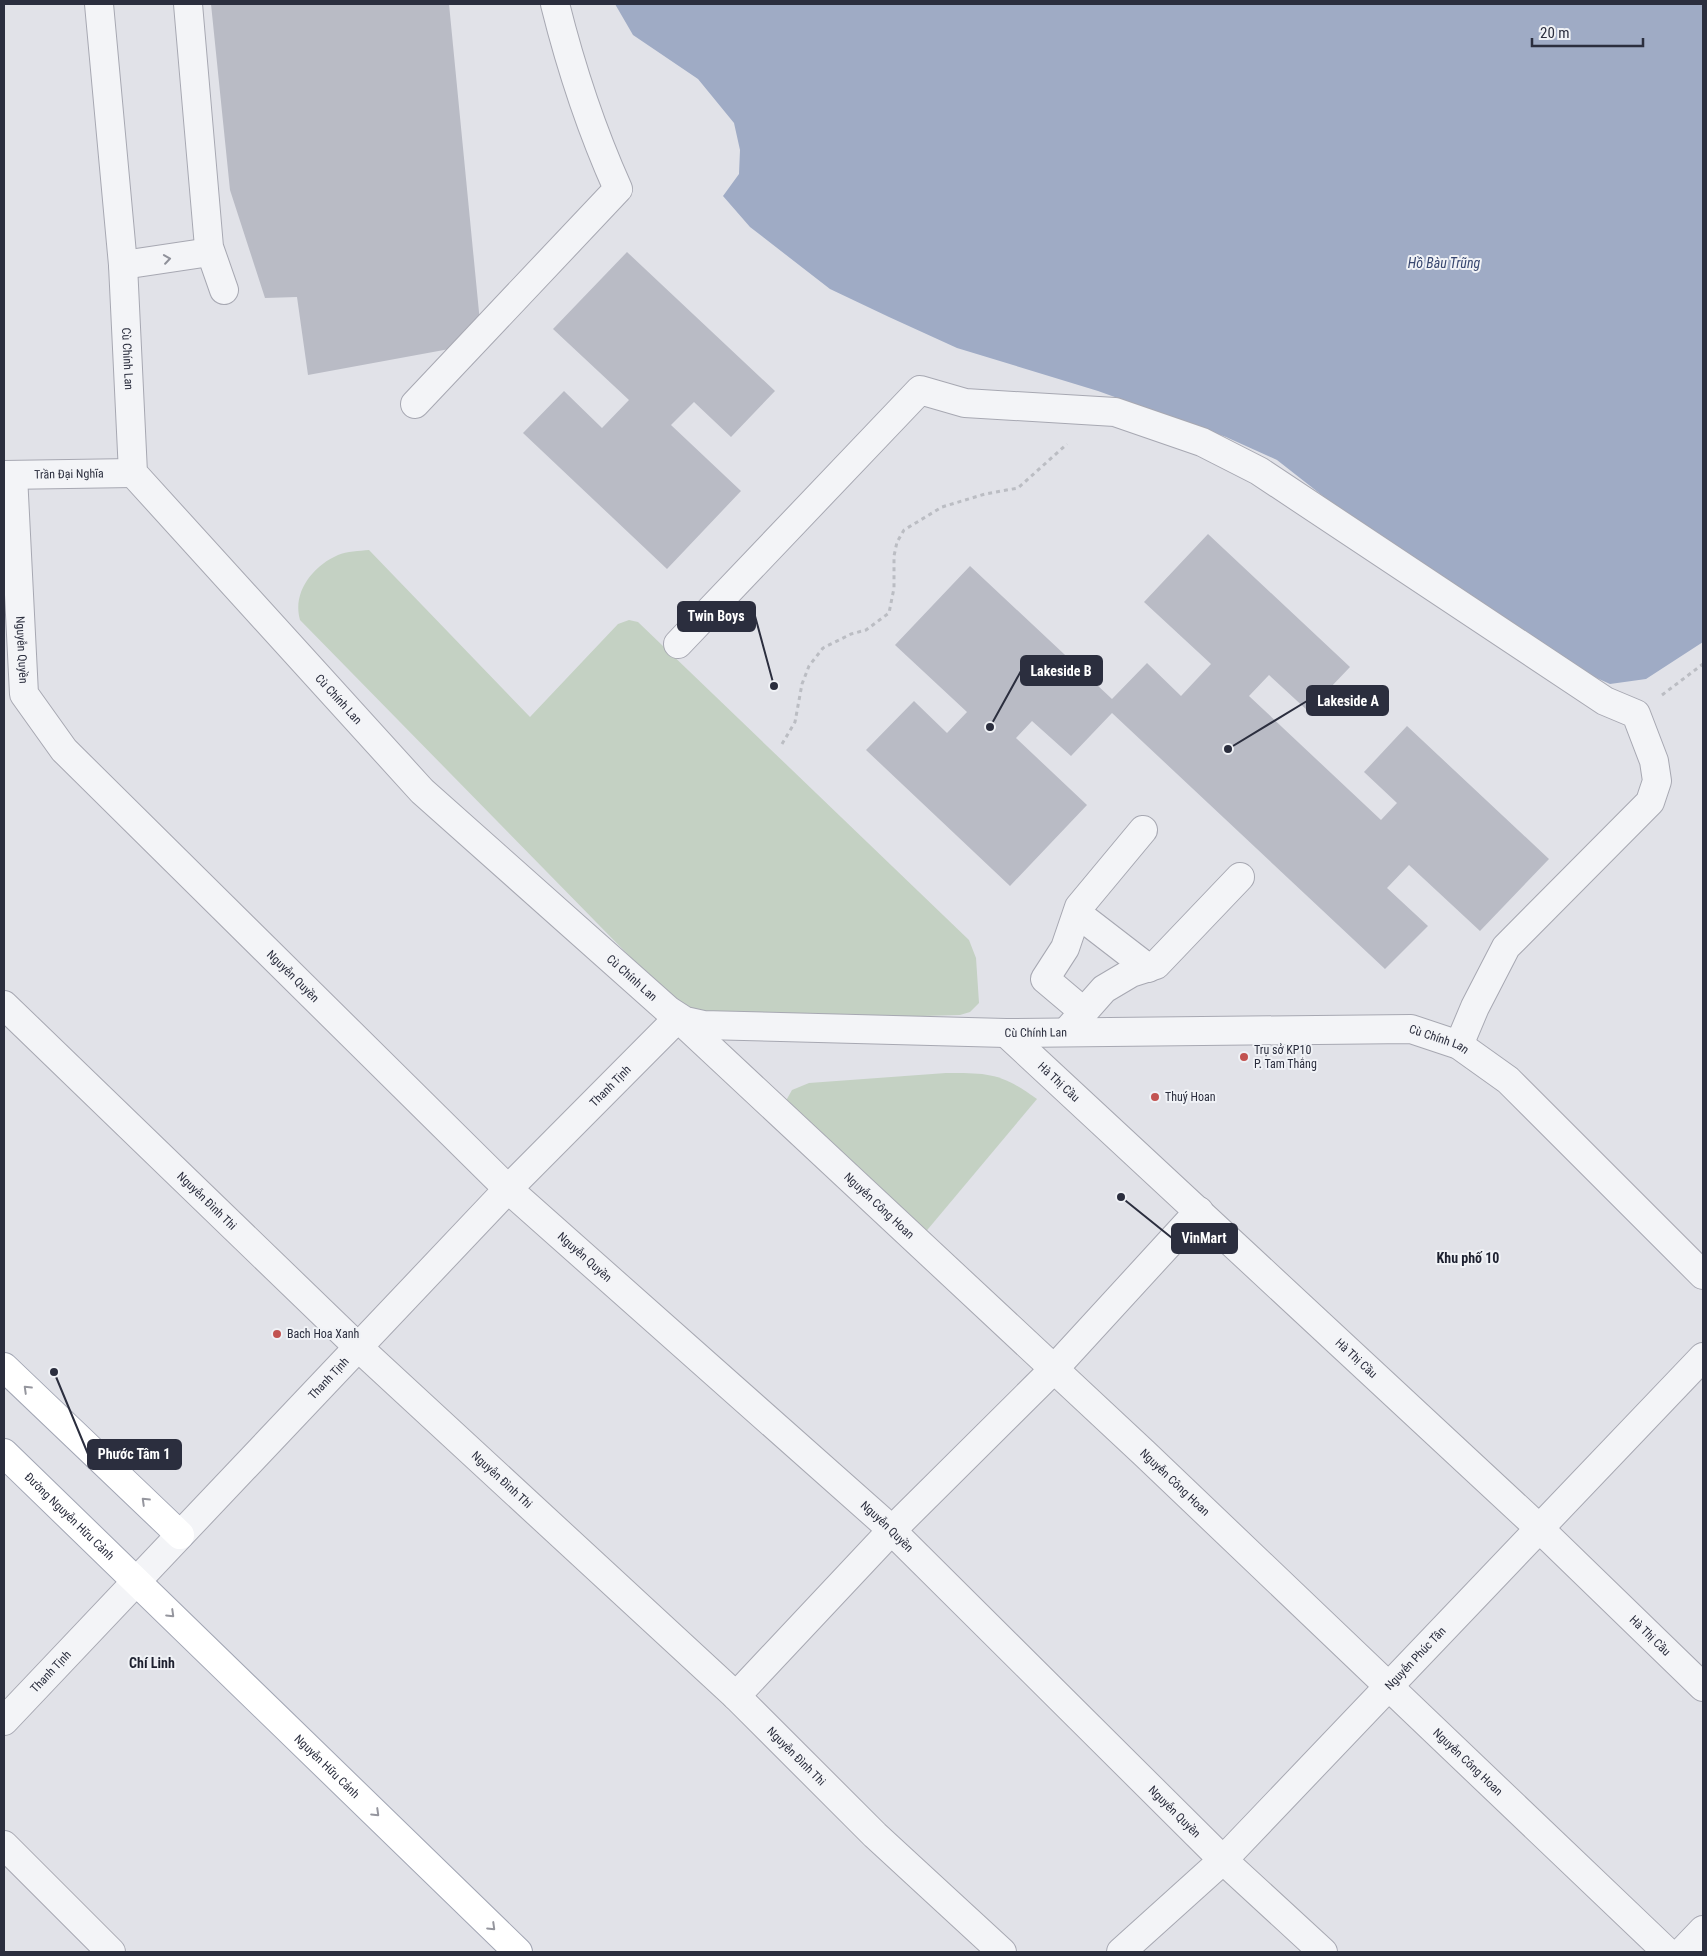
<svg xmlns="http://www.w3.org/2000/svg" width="1707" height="1956" viewBox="0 0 1707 1956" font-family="'Roboto Condensed',sans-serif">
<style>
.green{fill:#c4d1c3}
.water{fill:#9fabc5}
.building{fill:#b9bbc5}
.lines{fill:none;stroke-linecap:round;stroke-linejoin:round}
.minor-casing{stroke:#a7a8b2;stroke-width:30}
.major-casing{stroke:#a1a5b3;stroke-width:30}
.path{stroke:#bbbdc3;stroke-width:3;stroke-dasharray:4 4;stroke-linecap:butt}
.minor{stroke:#f3f4f7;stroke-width:28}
.major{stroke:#fff;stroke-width:28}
.oneway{stroke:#8f919a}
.oneway2{stroke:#95969e}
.poi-dot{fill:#c25351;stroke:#f0f2f6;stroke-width:2}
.labels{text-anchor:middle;stroke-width:4;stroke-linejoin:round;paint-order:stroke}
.street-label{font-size:12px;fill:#2b2e3e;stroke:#f0f2f6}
.poi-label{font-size:12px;fill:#2b2e3e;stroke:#f0f2f6;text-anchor:start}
.water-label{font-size:14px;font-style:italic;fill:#38476f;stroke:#f0f2f6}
.neighbourhood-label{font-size:14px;font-weight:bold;fill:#1d202f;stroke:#f0f2f6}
.leader{fill:none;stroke:#2b2e3e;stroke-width:2}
.callout-dot{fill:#2b2e3e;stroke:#f0f2f6;stroke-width:2}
.callout{fill:#2b2e3e;stroke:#2b2e3e;stroke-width:2}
.callout-label{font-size:14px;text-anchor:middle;font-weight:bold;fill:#fff}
</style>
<rect width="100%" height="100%" fill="#e1e2e8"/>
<g class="green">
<path d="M369,550L530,717L618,624L629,620L638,622L969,940L976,958L979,1003L970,1012L960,1015L738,1021L699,1014L677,999L644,971L300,620C292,592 313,566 338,555C347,551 359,551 369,550Z"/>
<path d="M946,1073C989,1073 1001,1073 1037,1099L918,1241L783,1106L792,1090L809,1083Z"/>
</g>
<polygon class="water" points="615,4 1703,4 1703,642 1646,679 1610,684 1568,665 1351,518 1277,460 1226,437 1098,391 957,348 889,317 830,289 750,227 723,196 739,174 740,150 734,123 698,79 633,35"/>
<g class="building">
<polygon points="211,4 449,4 482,343 308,375 297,297 265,298 230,190"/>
<polygon points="627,252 775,391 731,437 694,402 671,425 741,491 667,569 523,433 564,391 602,428 629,400 553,329"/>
<polygon points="1208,534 1350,667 1308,711 1269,675 1249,696 1381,820 1397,803 1364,772 1407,726 1549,859 1480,931 1409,865 1387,888 1428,926 1385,969 1112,713 1071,756 1032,721 1016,738 1087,805 1010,886 866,750 914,701 947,733 967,712 895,645 970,566 1112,699 1147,663 1181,696 1211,664 1144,602"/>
</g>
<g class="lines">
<g class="minor-casing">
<g id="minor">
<path id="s1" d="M99,4L123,265L133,473L422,791L668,1010L685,1021L703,1025L1006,1033L1411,1029L1459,1045L1508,1080L1703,1275"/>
<polyline points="188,4 209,247 224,290"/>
<polyline points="123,265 210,252"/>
<path d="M415,404L618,189C591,129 571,68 555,4"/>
<path id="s2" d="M4,475L133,473"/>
<path id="s3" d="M13,475L24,694L64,750L508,1189L881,1520L1223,1860L1323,1952"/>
<polyline points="678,644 920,390 965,403 1115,412 1202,442 1259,471 1605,701 1636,714 1654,761 1657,781 1650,802 1506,947 1475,1007 1459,1045"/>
<polyline points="1078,914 1148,968"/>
<path id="s4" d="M4,1005L358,1347L736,1696L875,1835L1002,1952"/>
<polyline points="1084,1012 1045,979 1065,948 1079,907 1143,830"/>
<polyline points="1066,1032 1104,989 1131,973 1156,965 1240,877"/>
<path id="s5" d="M1006,1033L1540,1529L1703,1687"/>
<polyline points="736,1696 892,1530 1054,1369 1199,1211"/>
<path id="s6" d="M4,1721L508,1189L678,1018L1144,1453L1667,1952"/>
<polyline points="4,1845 111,1952"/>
<path id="s7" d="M1121,1952L1223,1860L1703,1357"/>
<polyline points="1682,1952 1703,1930"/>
</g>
</g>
<g class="major-casing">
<g id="major">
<polyline points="4,1367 180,1535"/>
<path id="s8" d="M4,1453L518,1952"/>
</g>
</g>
<g class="path">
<polyline points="1662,695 1703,664"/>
<polyline points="782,744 795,722 802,684 809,666 823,648 851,634 866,630 889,613 894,588 894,556 897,542 904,530 942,507 985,494 1018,488 1067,444"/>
</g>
<use href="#minor" class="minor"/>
<use href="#major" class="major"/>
</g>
<defs><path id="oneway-chevron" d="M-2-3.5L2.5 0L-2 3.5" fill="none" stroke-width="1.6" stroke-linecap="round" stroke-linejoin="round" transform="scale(1.25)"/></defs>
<use class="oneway" href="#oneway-chevron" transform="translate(167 259) rotate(-8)"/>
<g class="oneway2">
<use href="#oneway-chevron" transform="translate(27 1389) rotate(-136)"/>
<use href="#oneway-chevron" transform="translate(145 1501) rotate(-136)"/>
<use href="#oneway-chevron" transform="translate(171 1614) rotate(44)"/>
<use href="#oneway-chevron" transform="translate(376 1813) rotate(44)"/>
<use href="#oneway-chevron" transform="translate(492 1927) rotate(44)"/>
</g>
<g class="poi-dot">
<circle cx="1244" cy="1057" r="5"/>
<circle cx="1155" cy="1097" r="5"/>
<circle cx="277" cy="1334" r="5"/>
</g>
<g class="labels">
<g class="street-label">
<text dy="4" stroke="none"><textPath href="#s1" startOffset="356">Cù Chính Lan</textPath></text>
<text dy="4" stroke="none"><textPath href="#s2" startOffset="65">Trần Đại Nghĩa</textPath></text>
<text dy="4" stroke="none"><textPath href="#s3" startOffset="175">Nguyễn Quyền</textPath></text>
<text dy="4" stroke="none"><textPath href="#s1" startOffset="776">Cù Chính Lan</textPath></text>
<text dy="4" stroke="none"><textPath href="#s3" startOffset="610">Nguyễn Quyền</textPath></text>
<text dy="4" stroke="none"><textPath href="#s1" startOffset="1181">Cù Chính Lan</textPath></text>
<text dy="4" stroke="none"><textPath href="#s1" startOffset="1601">Cù Chính Lan</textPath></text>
<text dy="4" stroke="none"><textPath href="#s1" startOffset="2006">Cù Chính Lan</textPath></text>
<text dy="4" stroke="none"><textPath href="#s5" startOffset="72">Hà Thị Cầu</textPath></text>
<text dy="4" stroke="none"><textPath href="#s6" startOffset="878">Thanh Tịnh</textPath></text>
<text dy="4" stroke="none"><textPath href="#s4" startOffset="282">Nguyễn Đình Thi</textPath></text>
<text dy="4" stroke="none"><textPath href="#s6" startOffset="1249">Nguyễn Công Hoan</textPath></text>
<text dy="4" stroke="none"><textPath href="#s3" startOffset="1015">Nguyễn Quyền</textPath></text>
<text dy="4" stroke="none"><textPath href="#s5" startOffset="478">Hà Thị Cầu</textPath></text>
<text dy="4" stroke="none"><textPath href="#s6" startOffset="472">Thanh Tịnh</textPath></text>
<text dy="4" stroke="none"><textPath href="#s4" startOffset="688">Nguyễn Đình Thi</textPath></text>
<text dy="4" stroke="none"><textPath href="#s6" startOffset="1654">Nguyễn Công Hoan</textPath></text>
<text dy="4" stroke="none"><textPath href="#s8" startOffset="91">Đường Nguyễn Hữu Cảnh</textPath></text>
<text dy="4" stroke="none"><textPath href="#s3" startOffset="1420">Nguyễn Quyền</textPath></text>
<text dy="4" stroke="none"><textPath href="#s5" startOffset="882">Hà Thị Cầu</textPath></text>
<text dy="4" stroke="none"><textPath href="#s7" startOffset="416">Nguyễn Phúc Tần</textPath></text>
<text dy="4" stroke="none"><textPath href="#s6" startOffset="68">Thanh Tịnh</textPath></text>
<text dy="4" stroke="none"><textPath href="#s4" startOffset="1092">Nguyễn Đình Thi</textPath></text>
<text dy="4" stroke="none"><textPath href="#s6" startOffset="2059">Nguyễn Công Hoan</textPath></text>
<text dy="4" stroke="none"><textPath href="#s8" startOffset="450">Nguyễn Hữu Cảnh</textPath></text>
<text dy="4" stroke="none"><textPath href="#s3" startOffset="1825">Nguyễn Quyền</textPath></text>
</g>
<g class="poi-label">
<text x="1254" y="1054">Trụ sở KP10<tspan x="1254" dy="14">P. Tam Thắng</tspan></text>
<text x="1165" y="1101">Thuý Hoan</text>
<text x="287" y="1338">Bach Hoa Xanh</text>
</g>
<g class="water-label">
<text x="1444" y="268">Hồ Bàu Trũng</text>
</g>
<g class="neighbourhood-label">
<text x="1468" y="1263">Khu phố 10</text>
<text x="152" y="1668">Chí Linh</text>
</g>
</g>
<path class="leader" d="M774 686L755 616M990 727L1021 671M1228 749L1307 701M1121 1197L1172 1238M54 1372L88 1454"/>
<g class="callout-dot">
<circle cx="774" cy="686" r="5"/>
<circle cx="990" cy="727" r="5"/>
<circle cx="1228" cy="749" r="5"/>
<circle cx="1121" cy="1197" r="5"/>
<circle cx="54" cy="1372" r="5"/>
</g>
<g class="callout">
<rect x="678" y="602" width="77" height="29" rx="5"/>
<rect x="1021" y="656" width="81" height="29" rx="5"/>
<rect x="1307" y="686" width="81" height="29" rx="5"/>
<rect x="1172" y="1224" width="65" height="29" rx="5"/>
<rect x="88" y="1440" width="93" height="29" rx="5"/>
</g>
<g class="callout-label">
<text x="716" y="621">Twin Boys</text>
<text x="1061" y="676">Lakeside B</text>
<text x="1348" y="706">Lakeside A</text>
<text x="1204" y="1243">VinMart</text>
<text x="134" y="1459">Phước Tâm 1</text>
</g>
<rect width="1707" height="1956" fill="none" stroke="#2b2e3e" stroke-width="10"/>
<path d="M1532 38v8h111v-8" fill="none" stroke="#2b2e3e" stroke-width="2.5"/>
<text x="1540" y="38" font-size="15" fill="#2b2e3e" stroke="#f0f2f6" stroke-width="4" paint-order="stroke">20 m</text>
</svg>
